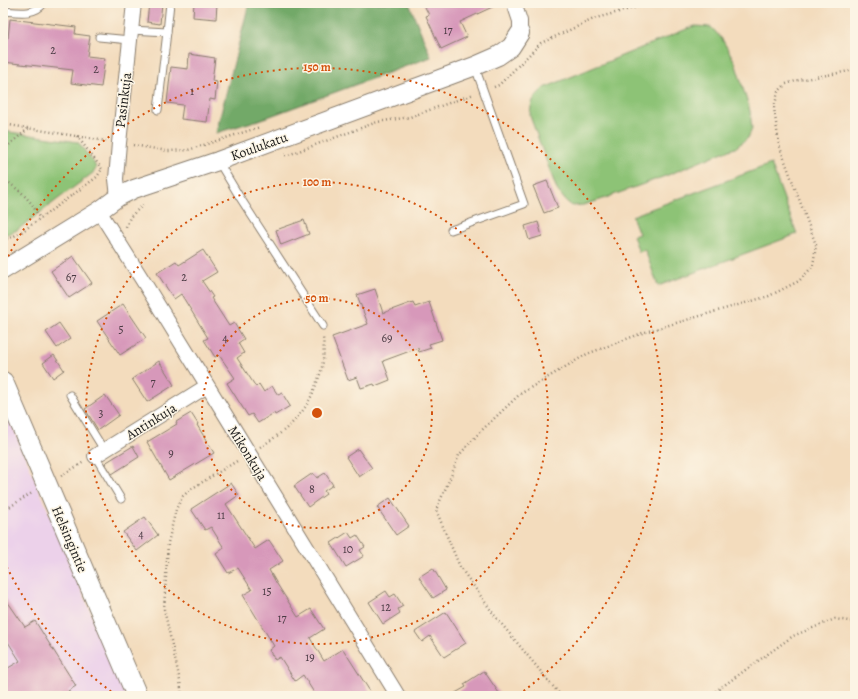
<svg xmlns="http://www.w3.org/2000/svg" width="858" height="699" viewBox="0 0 858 699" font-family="Alegreya,serif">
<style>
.built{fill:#ecd1ea}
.green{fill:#8dc376;stroke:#547049}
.forest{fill:#72a967;stroke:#476242}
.building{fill:#d798ba}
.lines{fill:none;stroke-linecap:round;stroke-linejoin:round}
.service-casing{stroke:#887c6c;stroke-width:9}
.minor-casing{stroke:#887c6c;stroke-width:16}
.tertiary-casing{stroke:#887c6c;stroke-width:20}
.secondary-casing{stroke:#887c6c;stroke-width:22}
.path{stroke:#887c6c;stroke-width:2.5;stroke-dasharray:1 3;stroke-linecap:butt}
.service{stroke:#fff;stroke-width:7}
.minor{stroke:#fff;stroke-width:14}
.tertiary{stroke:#fff;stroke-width:18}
.secondary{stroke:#fff;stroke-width:20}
.ring{fill:none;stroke:#d4530e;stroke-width:2;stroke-dasharray:2 4}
.labels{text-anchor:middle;stroke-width:3;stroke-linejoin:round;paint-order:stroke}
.number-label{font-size:12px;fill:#4b3b44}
.street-label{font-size:14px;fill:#1c1c1c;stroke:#fcf5e5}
.centre{fill:#d4530e;stroke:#fcf5e5;stroke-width:2}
.ring-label{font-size:12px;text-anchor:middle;font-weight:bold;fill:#d4530e;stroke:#fcf5e5;stroke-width:3;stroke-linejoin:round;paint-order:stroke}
</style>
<rect width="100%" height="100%" fill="#fcf5e5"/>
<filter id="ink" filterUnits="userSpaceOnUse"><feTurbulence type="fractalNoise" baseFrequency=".025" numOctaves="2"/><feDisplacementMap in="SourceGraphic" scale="8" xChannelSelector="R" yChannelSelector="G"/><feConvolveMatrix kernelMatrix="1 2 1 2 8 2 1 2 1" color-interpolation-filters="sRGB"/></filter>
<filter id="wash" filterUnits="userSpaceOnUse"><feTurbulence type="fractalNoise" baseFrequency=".012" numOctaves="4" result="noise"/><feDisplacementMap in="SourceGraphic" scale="16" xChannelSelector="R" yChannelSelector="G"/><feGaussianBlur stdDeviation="0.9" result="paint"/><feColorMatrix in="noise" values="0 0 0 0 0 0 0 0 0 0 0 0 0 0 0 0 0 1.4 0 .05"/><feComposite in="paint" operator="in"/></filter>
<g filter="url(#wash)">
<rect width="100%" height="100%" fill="#f3dcbd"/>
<polygon class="built" points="3,403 126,696 3,696"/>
<g class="green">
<path d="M694,26L711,27L722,39L735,62L750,111L752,129L748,138L735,148L723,152L668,175L600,200L583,205L572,206L566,201L557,190L530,116C531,101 533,98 544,88Z"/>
<polygon points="3,131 78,142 94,163 96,168 94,172 17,230 8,234 3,233"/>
<polygon points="771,164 797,234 658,286 645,250 639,252 633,236 639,234 632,216"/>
</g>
<polygon class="forest" points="249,3 409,3 431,57 265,118 216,133"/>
<g id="blocks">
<g class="building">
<polygon points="149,3 162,3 160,24 147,22"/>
<polygon points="194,3 217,3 216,19 193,17"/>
<polygon points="423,3 501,3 460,22 467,37 441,49 426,16 429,15"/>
<polygon points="10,19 76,27 75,34 90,36 87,56 105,58 101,87 71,83 73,70 3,62 3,38 8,38"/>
<polygon points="189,54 215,58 212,81 217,82 215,100 210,99 207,122 181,119 183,105 167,103 171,67 188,69"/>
<polygon points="547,181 558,208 544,213 533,186"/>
<polygon points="304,220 309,234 281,245 276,230"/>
<polygon points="538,222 542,236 529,240 525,226"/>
<polygon points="203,250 217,272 202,281 213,297 211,298 229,326 234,323 244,339 238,343 244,353 237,358 256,387 259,384 264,392 272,386 278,395 282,393 290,406 275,415 274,413 258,423 252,414 248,416 227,383 235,378 219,355 215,357 204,340 208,338 181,294 174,299 157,273 176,261 179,265"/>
<polygon points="73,256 92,283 69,298 51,271"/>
<polygon points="375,289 383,313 413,302 415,307 429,302 442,340 429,344 431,348 419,352 418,348 383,361 390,380 375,386 374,384 361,388 357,377 348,380 332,337 368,324 357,295"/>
<polygon points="123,304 146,338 120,355 97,321"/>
<polygon points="59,323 70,339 57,348 46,332"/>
<polygon points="54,355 64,370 53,378 43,363"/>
<polygon points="159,361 174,385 147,402 132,379"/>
<polygon points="105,395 119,415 98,430 85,409"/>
<polygon points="191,413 198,424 197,425 214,453 169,480 147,442 177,424 176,422"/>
<polygon points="133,446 139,457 112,474 105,463"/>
<polygon points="358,449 372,468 359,477 346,457"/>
<polygon points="313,473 317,478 325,473 333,485 324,491 326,494 308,507 294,486"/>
<polygon points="231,483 239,495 226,504 255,549 269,540 283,561 269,570 277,584 298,617 311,609 324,629 310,638 324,661 343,649 373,696 316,696 303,675 295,681 280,657 275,660 269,650 274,646 243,595 252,590 238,568 228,573 216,554 224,548 211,527 205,530 191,509"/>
<polygon points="390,498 409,526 396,535 377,507"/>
<polygon points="145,517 158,535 137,551 123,532"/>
<polygon points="348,532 352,538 357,535 365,547 360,550 364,556 346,567 331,543"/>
<polygon points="433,568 446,590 433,598 419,577"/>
<polygon points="386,591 390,597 395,594 403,606 398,609 400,613 383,624 369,602"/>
<polygon points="3,595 25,627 35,621 76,686 68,691 71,696 3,696 3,671 20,661 3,634"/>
<polygon points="446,612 466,643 444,657 430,636 422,642 415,632"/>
<polygon points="484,671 501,696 450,696 466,687 464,684"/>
</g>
</g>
</g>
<g filter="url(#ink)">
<use href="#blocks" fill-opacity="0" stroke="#887c6c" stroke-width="1"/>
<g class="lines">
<g class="service-casing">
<g id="service">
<path d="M3,11C17,12 34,16 44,3"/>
<polyline points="131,30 167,32 158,110"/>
<polyline points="167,32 170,3"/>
<polyline points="99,37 130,40"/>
<polyline points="218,161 239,196 323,326"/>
<polyline points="451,230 524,204 475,67"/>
<polyline points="70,395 104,450"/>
<polyline points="95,456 121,499"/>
</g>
</g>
<g class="minor-casing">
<g id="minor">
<polyline points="514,3 520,21 520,33"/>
<polyline points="118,197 116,179 119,143 134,3"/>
<polyline points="99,211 145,284 398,696"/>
<polyline points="95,456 207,386"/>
</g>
</g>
<g class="tertiary-casing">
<polyline id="tertiary" points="3,270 99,211 118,197 134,189 218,161 475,66 498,56 511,47 520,33"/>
</g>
<g class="secondary-casing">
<polyline id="secondary" points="3,382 137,696"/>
</g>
<g class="path">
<polyline points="109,3 118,4 119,6"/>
<polyline points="494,87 499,85 541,43 596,18 653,3"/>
<polyline points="3,124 106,141"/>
<polyline points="77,136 102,169"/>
<polyline points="133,145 168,151 188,150 260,127"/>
<polyline points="3,150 29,128"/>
<polyline points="285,155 288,155 377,122 410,117 474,94"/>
<polyline points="3,178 22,193 32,204 40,219"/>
<polyline points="126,227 130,217 143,205"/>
<polyline points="3,239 10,238 20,233 97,177 102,169"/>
<path d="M260,447C288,430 307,413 317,382C319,377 321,372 322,367C324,357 324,347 323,337"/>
<polyline points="61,476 84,462"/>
<polyline points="3,511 32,493"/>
<polyline points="182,696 180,681 164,609 168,543 176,509 183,496 191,489 237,461"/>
<polyline points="561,696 495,616 460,567 436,510 451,476 459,455 482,430 520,394 587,354 645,332 769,296 799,281 813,266 816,245 779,145 774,108 778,92 786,84 799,80 855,70"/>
<polyline points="709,696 793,636 835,619 855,622"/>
</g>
<use href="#service" class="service"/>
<use href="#minor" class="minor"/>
<use href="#tertiary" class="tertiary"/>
<use href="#secondary" class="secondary"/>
</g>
</g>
<g class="ring">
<circle cx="317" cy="413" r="115"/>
<circle cx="317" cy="413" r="231"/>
<path d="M116 695A346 346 0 0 1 3 559M3 267A346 346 0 1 1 518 695"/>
</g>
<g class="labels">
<g class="number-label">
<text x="448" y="34">17</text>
<text x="53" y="54">2</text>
<text x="96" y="73">2</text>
<text x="192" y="95">1</text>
<text x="71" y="281">67</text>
<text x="184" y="281">2</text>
<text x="121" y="333">5</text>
<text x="225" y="342">4</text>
<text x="387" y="342">69</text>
<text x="153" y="386">7</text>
<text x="101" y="417">3</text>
<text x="171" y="457">9</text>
<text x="312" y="493">8</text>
<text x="221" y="519">11</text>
<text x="141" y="538">4</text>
<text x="348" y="553">10</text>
<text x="267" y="595">15</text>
<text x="386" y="611">12</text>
<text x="282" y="622">17</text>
<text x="310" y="661">19</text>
</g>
<g class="street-label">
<text transform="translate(123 100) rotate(-83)" y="5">Pasinkuja</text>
<text transform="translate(259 146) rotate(-20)" y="5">Koulukatu</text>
<text transform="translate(151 421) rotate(-32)" y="5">Antinkuja</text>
<text transform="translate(248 453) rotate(58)" y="5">Mikonkuja</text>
<text transform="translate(70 539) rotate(67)" y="5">Helsingintie</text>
</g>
</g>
<circle cx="317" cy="413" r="6" class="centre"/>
<g class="ring-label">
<text x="317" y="71">150 m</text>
<text x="317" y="186">100 m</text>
<text x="317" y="302">50 m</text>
</g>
<rect width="858" height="699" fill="none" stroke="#fcf5e5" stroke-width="16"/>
</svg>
